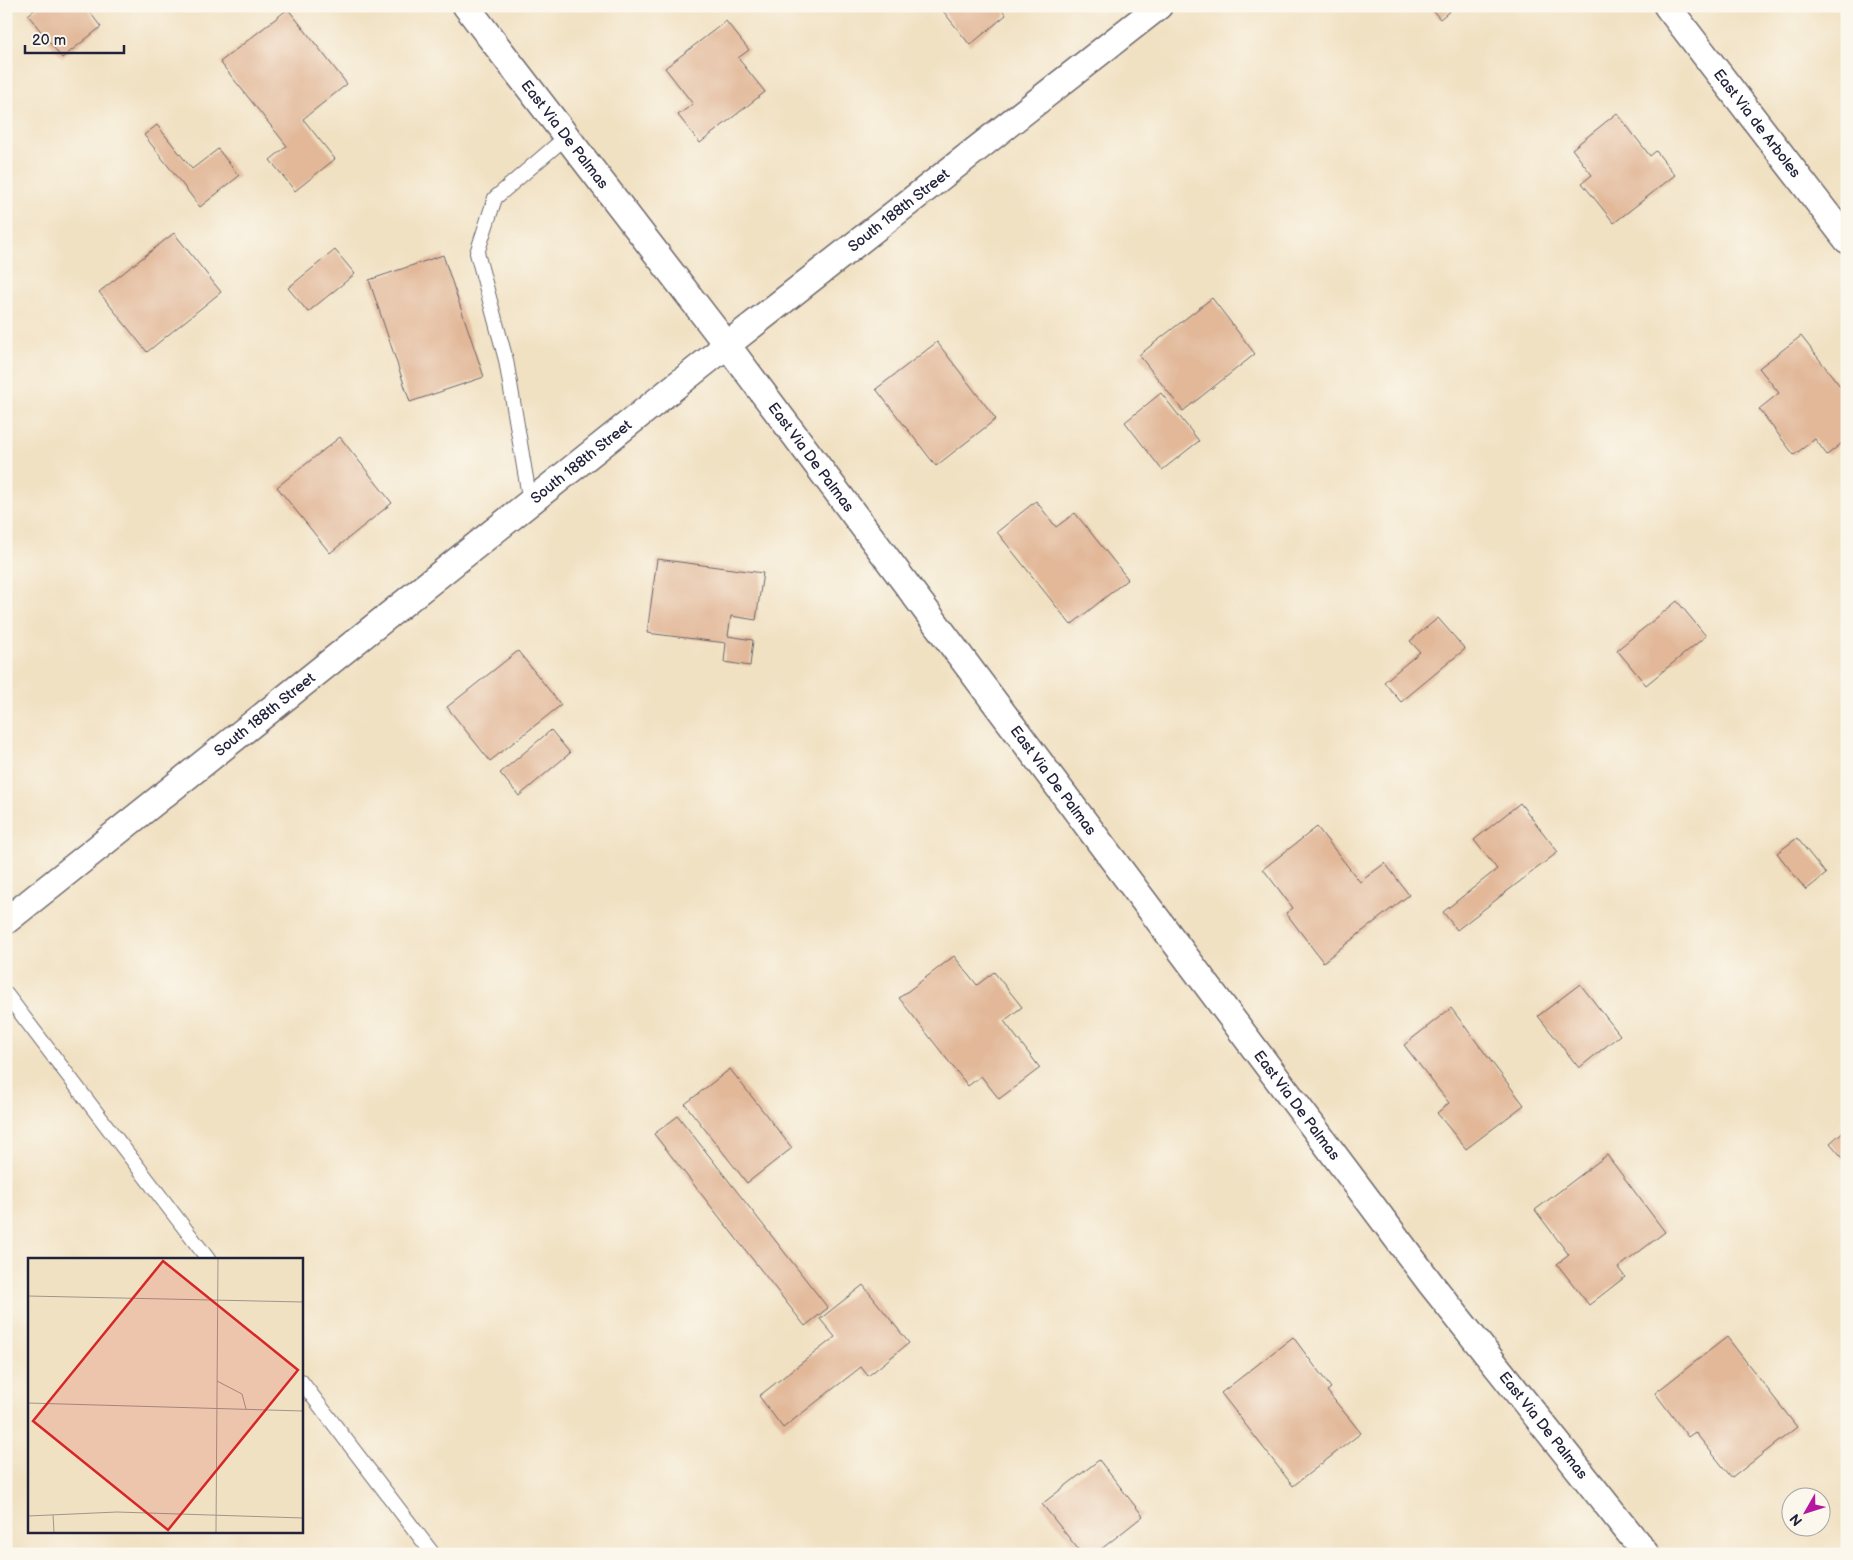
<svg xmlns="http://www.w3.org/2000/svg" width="1853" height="1560" viewBox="0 0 1853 1560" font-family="'Balsamiq Sans',sans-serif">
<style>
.building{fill:#e2b899}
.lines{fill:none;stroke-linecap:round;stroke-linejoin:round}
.lane-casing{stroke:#6a656b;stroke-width:16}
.street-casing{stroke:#6a656b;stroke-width:29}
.lane{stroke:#fff;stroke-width:14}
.street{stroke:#fff;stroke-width:26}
.labels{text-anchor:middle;stroke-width:4;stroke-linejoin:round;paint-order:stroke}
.street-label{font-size:15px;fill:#22223b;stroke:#fbf7ec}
.inset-road{fill:none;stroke:#9e958d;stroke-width:1}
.view{fill:#d62828;fill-opacity:0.15;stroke:#d62828;stroke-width:2.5}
.inset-edge{fill:none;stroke:#22223b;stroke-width:2.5}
</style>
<rect width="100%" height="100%" fill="#fbf7ec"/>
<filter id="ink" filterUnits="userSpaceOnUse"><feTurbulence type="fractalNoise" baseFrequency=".02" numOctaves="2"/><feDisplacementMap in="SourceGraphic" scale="10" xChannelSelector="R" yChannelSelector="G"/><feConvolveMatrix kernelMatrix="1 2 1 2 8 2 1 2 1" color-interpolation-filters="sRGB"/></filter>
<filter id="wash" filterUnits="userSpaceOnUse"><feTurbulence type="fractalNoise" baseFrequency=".0096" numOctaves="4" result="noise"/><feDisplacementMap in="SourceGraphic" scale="20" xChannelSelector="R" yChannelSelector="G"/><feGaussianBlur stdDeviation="1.12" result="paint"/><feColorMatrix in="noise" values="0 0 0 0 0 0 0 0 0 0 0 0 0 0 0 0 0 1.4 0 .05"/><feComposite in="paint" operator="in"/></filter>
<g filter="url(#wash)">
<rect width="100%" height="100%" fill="#f1e1c3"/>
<g id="blocks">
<g class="building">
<polygon points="39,6 85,6 101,27 62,58 28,15"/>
<polygon points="939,6 999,6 1006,15 970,45"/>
<polygon points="1429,6 1456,6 1440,19"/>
<polygon points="288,9 347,84 303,119 335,159 295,191 270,160 287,146 220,62"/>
<polygon points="726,21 749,50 738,58 765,92 700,143 678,115 693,104 665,68"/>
<polygon points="1617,113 1650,156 1656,151 1675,175 1614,223 1582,183 1592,175 1572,149"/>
<polygon points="157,125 192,169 218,149 239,176 200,207 144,135"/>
<polygon points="174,233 221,292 147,352 99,292"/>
<polygon points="335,250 355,274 308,312 288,288"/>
<polygon points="443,255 484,377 410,402 369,280"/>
<polygon points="1212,298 1255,354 1183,411 1139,355"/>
<polygon points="1801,336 1847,395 1847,402 1843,405 1847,409 1847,439 1827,455 1815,439 1794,455 1759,409 1779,393 1759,368"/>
<polygon points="937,342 996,419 936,466 876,389"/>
<polygon points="1161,393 1199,441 1162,470 1125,422"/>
<polygon points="340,437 392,503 330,553 277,487"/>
<polygon points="1036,501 1056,527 1075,513 1128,579 1071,625 997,532"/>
<polygon points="657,559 763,573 756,620 731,616 728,636 753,640 750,666 724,662 726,643 647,633"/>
<polygon points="1677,601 1706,636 1646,685 1617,650"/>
<polygon points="1438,618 1465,649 1401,702 1384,682 1420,652 1410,641"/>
<polygon points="518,651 561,705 490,761 447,707"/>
<polygon points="551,730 570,753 519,796 500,773"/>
<polygon points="1520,803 1558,852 1457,930 1443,912 1497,869 1474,840"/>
<polygon points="1317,827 1360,882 1385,863 1409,895 1323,962 1286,913 1293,908 1263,869"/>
<polygon points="1797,838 1826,874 1806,890 1777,853"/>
<polygon points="954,956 977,985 994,972 1022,1007 1004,1021 1040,1068 999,1099 981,1076 968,1086 899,998"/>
<polygon points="1580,984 1620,1035 1579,1068 1538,1016"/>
<polygon points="1451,1008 1524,1105 1466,1149 1437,1113 1449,1103 1404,1045"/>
<polygon points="730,1069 792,1148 747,1183 685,1104"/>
<polygon points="678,1116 828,1308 805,1326 654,1134"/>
<polygon points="1847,1128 1847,1163 1830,1143"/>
<polygon points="1607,1155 1665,1232 1618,1268 1625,1277 1589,1305 1557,1264 1569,1255 1535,1210"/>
<polygon points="863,1285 909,1343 868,1376 861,1367 783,1428 759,1396 835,1337 820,1319"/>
<polygon points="1293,1337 1331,1388 1327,1391 1361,1433 1293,1486 1221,1393"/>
<polygon points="1727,1337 1797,1427 1732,1478 1695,1432 1688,1437 1655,1393"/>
<polygon points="1099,1460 1143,1516 1095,1554 1082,1554 1042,1504"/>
</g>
</g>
</g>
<g filter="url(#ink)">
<use href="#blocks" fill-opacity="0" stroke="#6a656b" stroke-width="1"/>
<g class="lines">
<g class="lane-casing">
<g id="lane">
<polyline points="530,502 506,360 477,253 495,198 566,137"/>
<polyline points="6,994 208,1259"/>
<polyline points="301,1381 433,1554"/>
</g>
</g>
<g class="street-casing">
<g id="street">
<path id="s1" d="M466,6L727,345L1431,1284L1646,1554"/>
<path id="s2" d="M1667,6L1847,240"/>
<path id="s3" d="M6,921L727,345L1159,6"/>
</g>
</g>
<use href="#lane" class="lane"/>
<use href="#street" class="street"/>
</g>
</g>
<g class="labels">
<g class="street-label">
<text dy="5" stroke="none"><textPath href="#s2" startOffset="148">East Via de Arboles</textPath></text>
<text dy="5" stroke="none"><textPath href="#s1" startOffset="162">East Via De Palmas</textPath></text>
<text dy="5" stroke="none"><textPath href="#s3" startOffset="1141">South 188th Street</textPath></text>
<text dy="5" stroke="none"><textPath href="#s1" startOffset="568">East Via De Palmas</textPath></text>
<text dy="5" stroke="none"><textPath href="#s3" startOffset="736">South 188th Street</textPath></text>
<text dy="5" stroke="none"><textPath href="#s3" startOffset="331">South 188th Street</textPath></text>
<text dy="5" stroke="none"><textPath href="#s1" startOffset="972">East Via De Palmas</textPath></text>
<text dy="5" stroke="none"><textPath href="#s1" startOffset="1378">East Via De Palmas</textPath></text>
<text dy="5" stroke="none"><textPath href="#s1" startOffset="1782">East Via De Palmas</textPath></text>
</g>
</g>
<g transform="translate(28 1258)">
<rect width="275" height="275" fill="#f1e1c3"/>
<path class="inset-road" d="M0,38L275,44M189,123L214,136L218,151M0,145L275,153M25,257L26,274M0,258L89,254L275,260M188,274L190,1"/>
<path class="view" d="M135,3L270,112L140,272L5,163Z"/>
<rect width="275" height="275" class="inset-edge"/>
</g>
<rect width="1853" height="1560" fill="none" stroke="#fbf7ec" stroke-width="25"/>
<g transform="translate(1806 1512) rotate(231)"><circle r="24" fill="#fbf7ec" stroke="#a4a2a5"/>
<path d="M0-4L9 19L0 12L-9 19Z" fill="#b5179e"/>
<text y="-8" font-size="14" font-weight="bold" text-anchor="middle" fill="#22223b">N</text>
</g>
<path d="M25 45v8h99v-8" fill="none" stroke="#22223b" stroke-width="2.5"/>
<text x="32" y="45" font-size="15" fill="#22223b" stroke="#fbf7ec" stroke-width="4" paint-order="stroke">20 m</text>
</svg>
